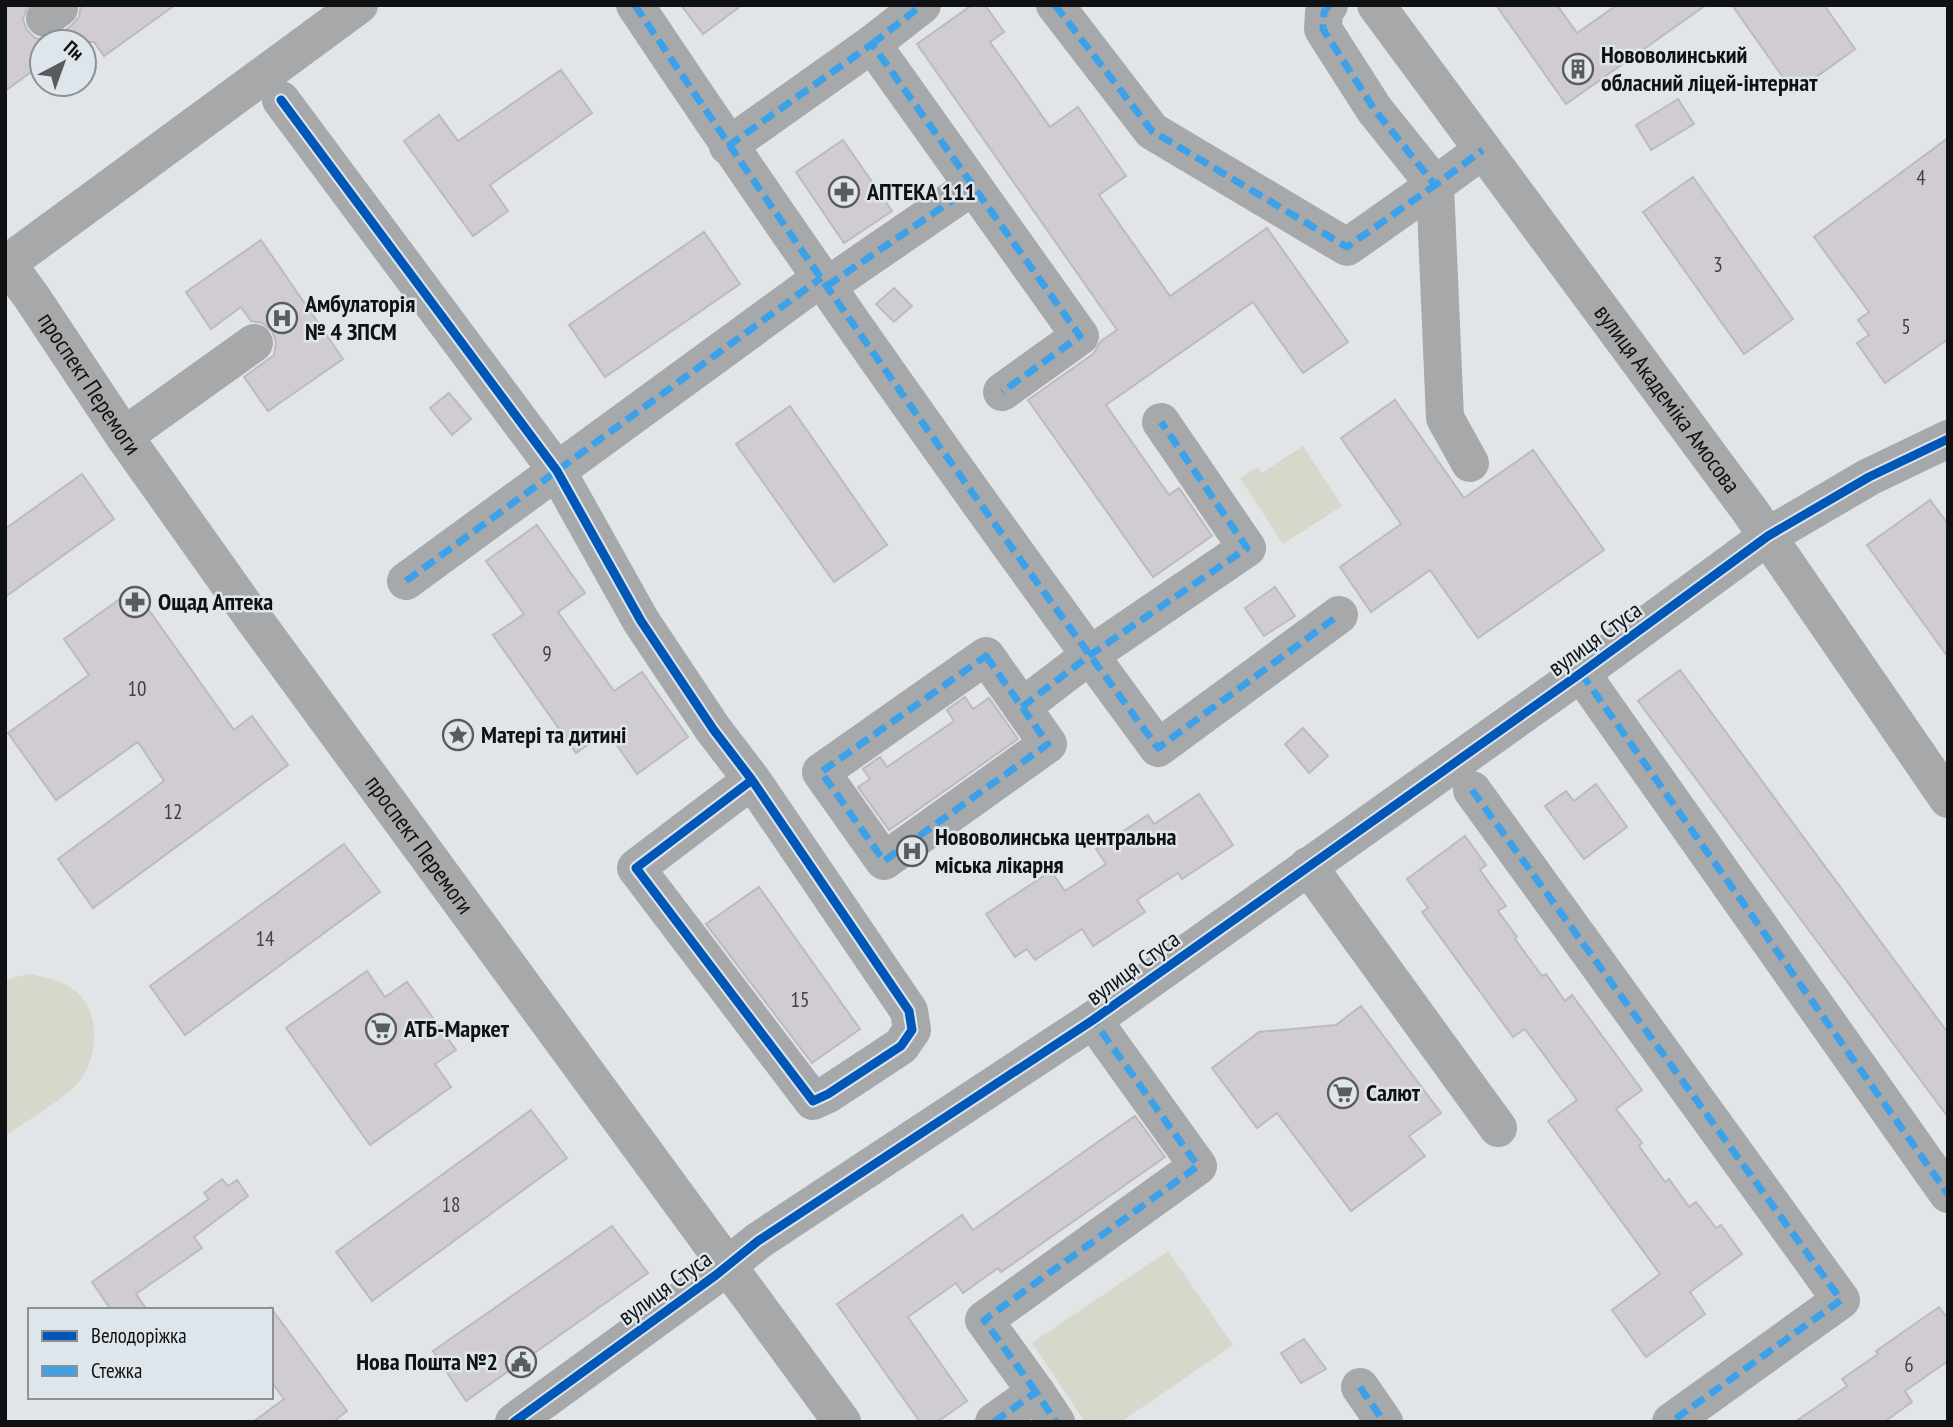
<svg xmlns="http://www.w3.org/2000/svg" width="1953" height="1427" viewBox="0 0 1953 1427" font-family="'PT Sans Narrow',sans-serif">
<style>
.green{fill:#d5d8ca}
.building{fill:#d1ccd2;stroke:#bbbbbd;stroke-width:2}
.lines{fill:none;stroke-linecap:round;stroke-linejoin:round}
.minor{stroke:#a7a8a9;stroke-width:38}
.quiet{stroke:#3da1ea;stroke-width:7;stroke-dasharray:14 7;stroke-linecap:butt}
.cycleway-casing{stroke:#dfe6eb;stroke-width:13}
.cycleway{stroke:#0057b8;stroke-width:9}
.labels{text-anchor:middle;stroke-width:5;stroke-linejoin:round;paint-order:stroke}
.number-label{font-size:21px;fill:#404043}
.poi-label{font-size:24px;font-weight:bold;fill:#0f1113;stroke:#dfe6eb;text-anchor:start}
.street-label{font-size:24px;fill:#0f1113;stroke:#dfe6eb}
</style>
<rect width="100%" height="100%" fill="#e2e5e8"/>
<g class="green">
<polygon points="1303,446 1342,506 1283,544 1240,478 1258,467 1262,473"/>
<path d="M28,974C44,977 59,979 73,989C102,1010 100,1062 75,1086C55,1105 28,1120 5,1136V980Z"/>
<polygon points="1168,1251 1233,1345 1121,1422 1085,1422 1032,1343"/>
</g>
<g class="building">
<polygon points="5,5 28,5 23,19 27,30 35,38 46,40 58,36 72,25 79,17 81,5 175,5 104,56 94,42 42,42 42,64 5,91"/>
<polygon points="681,5 742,5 703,34"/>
<polygon points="972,5 985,5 1004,32 990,42 1050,127 1078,107 1126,176 1099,195 1170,296 1267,228 1348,342 1303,373 1253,302 1106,405 1169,495 1179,488 1212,536 1153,577 1028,400 1093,354 1101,341 1117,330 917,44"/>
<polygon points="1496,5 1557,5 1577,33 1617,5 1706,5 1566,104"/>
<polygon points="1732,5 1824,5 1855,49 1794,93"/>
<polygon points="561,70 592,113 490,185 508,211 473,236 404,141 439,115 458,141"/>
<polygon points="1678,99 1694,124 1651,150 1636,125"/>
<polygon points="1948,138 1948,339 1885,383 1857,343 1869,335 1858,320 1869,312 1814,237"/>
<polygon points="843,140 892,211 844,243 796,172"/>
<polygon points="1693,177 1793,319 1744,354 1643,212"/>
<polygon points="704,232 740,284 605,377 569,325"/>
<polygon points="261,240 343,359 268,411 244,377 274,355 276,342 272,331 262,323 251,321 241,307 211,329 186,292"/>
<polygon points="894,288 912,306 894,322 876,304"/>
<polygon points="449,393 471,419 452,435 430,408"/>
<polygon points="1395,400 1464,498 1533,450 1604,550 1478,638 1430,570 1371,612 1340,567 1401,524 1341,438"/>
<polygon points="790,406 887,545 834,582 736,444"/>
<polygon points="82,474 114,519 5,597 5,529"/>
<polygon points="1930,500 1948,524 1948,657 1867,545"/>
<polygon points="537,525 585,593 558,612 614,691 642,672 688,737 637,774 607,731 576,753 493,635 524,614 486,561"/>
<polygon points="1275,587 1295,616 1264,636 1245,608"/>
<polygon points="134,589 234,730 252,716 288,765 93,908 58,859 164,781 138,742 56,800 8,733 89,675 64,639"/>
<polygon points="1680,670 1948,1033 1948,1117 1638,701"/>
<polygon points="965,697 973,709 989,698 1018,739 889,830 858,787 870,779 863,769 880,757 887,767 954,721 947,710"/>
<polygon points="1303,728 1328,756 1309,773 1285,744"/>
<polygon points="1596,784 1627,827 1584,859 1545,806 1566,791 1574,801"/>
<polygon points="1199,794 1233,845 1182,879 1178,873 1137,900 1145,912 1093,946 1082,929 1035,960 1027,949 1015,957 986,914 1051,871 1065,891 1106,864 1096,849 1148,815 1154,824"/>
<polygon points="1465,836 1486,865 1480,870 1506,906 1498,911 1517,937 1515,939 1542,976 1546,974 1565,1001 1572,995 1642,1090 1616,1109 1642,1143 1639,1146 1665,1182 1669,1179 1689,1207 1696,1202 1716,1228 1721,1225 1742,1254 1690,1292 1705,1314 1646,1357 1612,1310 1660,1274 1548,1121 1577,1100 1525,1029 1513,1037 1422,912 1428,908 1407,879"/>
<polygon points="344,844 380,892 185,1035 150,986"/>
<polygon points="759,887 860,1029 812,1063 706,924"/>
<polygon points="367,971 385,997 407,982 456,1050 435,1064 451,1087 370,1145 286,1028"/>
<polygon points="1361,1006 1441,1113 1409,1136 1425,1156 1351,1211 1277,1113 1257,1128 1212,1068 1259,1032 1336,1025"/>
<polygon points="531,1110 567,1158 372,1301 336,1252"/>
<polygon points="1135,1116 1165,1157 1001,1272 998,1268 963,1293 956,1283 908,1317 967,1401 937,1422 920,1422 837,1304 962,1215 973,1230"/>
<polygon points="222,1179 228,1186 237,1180 248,1196 194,1237 202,1248 136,1294 147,1310 111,1310 92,1282 209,1199 204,1193"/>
<polygon points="612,1226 648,1273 466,1401 433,1351"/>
<polygon points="1939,1307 1948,1319 1948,1361 1905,1391 1912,1402 1884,1422 1795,1422 1847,1386 1842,1379 1878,1354 1876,1351"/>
<polygon points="271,1308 347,1411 333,1422 253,1422 284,1399 271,1381"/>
<polygon points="1304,1339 1326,1369 1301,1383 1281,1353"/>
</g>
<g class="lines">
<g class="minor">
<path d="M635,5C803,257 978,504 1158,748L1339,615"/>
<polyline points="1055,5 1152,131 1347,247 1435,185"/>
<polyline points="1329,5 1324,12 1323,29 1374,109 1435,185 1483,150"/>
<path id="s1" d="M1376,5L1750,511L1948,799"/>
<polyline points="45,18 59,8 59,5"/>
<polyline points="872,44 922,5"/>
<polyline points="281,100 557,471 641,621 713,729 752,780 909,1011 912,1030 901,1046 828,1094 813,1101 636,868 752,780"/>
<polyline points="728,146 872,44 1080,336 1002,392"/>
<polyline points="1435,185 1445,418 1470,463"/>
<path id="s2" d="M5,261L31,296L124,436L251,615L842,1422"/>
<polyline points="5,265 359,5"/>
<polyline points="827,286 973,186"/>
<polyline points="124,436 254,343"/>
<polyline points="406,581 821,278"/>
<polygon points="986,656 1048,744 884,861 821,772"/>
<polyline points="1581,673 1948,1194"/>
<polyline points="1022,707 1090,655 1247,548 1161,422"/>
<polyline points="1472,790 1841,1300 1671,1422"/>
<polyline points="1308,866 1498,1128"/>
<polyline points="1360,1387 1384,1422"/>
<polyline points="1036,1392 984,1320 1198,1166 1093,1020"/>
<polyline points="514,1422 716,1275 758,1241 1093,1020 1581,673 1768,536 1869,477 1948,439"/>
<polyline points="994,1422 1036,1392 1056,1422"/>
</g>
<g class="quiet">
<path d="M635,5C803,257 978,504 1158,748L1339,615"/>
<polyline points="1055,5 1152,131 1347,247 1435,185"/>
<polyline points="1329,5 1324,12 1323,29 1374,109 1435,185 1483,150"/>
<polyline points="872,44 922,5"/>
<polyline points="728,146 872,44 1080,336 1002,392"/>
<polyline points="827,286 973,186"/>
<polyline points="406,581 821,278"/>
<polygon points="986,656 1048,744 884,861 821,772"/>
<polyline points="1581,673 1948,1194"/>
<polyline points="1022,707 1090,655 1247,548 1161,422"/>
<polyline points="1472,790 1841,1300 1671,1422"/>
<polyline points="1360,1387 1384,1422"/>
<polyline points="1036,1392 984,1320 1198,1166 1093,1020"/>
<polyline points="994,1422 1036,1392 1056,1422"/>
</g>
<g class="cycleway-casing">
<g id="cycleway">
<polyline points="281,100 557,471 641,621 713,729 752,780 909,1011 912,1030 901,1046 828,1094 813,1101 636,868 752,780"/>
<polyline points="514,1422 716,1275 758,1241 1093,1020 1581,673 1768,536 1869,477 1948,439"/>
</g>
</g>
<use href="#cycleway" class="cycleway"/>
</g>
<defs>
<g id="building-ring" transform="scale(1.575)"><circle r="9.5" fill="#dfe6eb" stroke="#595b5e" stroke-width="1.5"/><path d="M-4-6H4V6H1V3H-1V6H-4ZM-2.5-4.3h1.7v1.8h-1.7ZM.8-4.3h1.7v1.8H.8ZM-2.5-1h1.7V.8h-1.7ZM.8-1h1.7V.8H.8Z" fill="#595b5e"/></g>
<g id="pharmacy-ring" transform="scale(1.575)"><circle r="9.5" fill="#dfe6eb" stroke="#595b5e" stroke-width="1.5"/><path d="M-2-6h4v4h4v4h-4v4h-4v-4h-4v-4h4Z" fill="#595b5e"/></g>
<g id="hospital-ring" transform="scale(1.575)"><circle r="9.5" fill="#dfe6eb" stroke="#595b5e" stroke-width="1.5"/><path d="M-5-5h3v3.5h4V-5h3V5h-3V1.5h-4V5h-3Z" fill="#595b5e"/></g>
<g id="sight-ring" transform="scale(1.575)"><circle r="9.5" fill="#dfe6eb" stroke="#595b5e" stroke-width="1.5"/><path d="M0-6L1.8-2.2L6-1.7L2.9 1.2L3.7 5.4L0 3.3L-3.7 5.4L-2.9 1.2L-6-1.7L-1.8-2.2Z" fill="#595b5e"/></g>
<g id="supermarket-ring" transform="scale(1.575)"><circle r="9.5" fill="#dfe6eb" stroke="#595b5e" stroke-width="1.5"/><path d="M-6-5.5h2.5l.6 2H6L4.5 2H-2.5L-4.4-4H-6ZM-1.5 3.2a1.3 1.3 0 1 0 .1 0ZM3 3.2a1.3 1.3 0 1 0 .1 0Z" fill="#595b5e"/></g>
<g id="civic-ring" transform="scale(1.575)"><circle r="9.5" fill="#dfe6eb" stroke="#595b5e" stroke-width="1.5"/><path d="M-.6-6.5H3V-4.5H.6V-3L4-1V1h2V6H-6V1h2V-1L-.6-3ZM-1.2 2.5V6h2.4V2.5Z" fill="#595b5e"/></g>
</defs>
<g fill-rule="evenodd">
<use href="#building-ring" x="1578" y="69"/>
<use href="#pharmacy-ring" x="844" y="192"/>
<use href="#hospital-ring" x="282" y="318"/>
<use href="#pharmacy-ring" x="135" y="602"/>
<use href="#sight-ring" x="458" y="735"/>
<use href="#hospital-ring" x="912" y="851"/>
<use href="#supermarket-ring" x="381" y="1029"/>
<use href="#supermarket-ring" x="1343" y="1093"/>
<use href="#civic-ring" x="521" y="1362"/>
</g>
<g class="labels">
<g class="number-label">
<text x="1921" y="185">4</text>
<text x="1718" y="272">3</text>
<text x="1906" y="334">5</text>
<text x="547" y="661">9</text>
<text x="137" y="696">10</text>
<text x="173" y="819">12</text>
<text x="265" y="946">14</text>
<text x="800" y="1007">15</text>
<text x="451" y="1212">18</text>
<text x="1909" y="1372">6</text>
</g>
<g class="poi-label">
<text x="1601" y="63">Нововолинський<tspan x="1601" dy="28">обласний ліцей-інтернат</tspan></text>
<text x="867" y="200">АПТЕКА 111</text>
<text x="305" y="312">Амбулаторія<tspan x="305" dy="28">№ 4 ЗПСМ</tspan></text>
<text x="158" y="610">Ощад Аптека</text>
<text x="481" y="743">Матері та дитині</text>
<text x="935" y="845">Нововолинська центральна<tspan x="935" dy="28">міська лікарня</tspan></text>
<text x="404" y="1037">АТБ-Маркет</text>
<text x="1366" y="1101">Салют</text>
<text x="498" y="1370" text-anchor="end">Нова Пошта №2</text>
</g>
<g class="street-label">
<text dy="8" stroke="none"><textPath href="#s2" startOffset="149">проспект Перемоги</textPath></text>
<text dy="8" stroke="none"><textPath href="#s1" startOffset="490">вулиця Академіка Амосова</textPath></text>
<text transform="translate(1595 639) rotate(-36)" y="8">вулиця Стуса</text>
<text dy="8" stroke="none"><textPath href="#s2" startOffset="716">проспект Перемоги</textPath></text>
<text transform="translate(1133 968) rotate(-36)" y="8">вулиця Стуса</text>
<text transform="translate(665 1288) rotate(-36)" y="8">вулиця Стуса</text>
</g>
</g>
<rect width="1953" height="1427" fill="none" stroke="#0f1113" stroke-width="14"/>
<rect x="28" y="1308" width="245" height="91" fill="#dfe6eb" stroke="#8c9195" stroke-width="2"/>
<rect x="42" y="1331" width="35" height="10" fill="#0057b8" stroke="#8c9195" stroke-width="2"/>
<text x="91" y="1343" font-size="21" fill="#0f1113">Велодоріжка</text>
<rect x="42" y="1366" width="35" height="10" fill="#3da1ea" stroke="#8c9195" stroke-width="2"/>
<text x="91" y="1378" font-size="21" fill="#0f1113">Стежка</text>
<g transform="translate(63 63) rotate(41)"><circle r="33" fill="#dfe6eb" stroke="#8c9195" stroke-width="2"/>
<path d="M0-5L12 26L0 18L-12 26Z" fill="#595b5e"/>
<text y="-10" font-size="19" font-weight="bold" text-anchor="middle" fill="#0f1113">Пн</text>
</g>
</svg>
